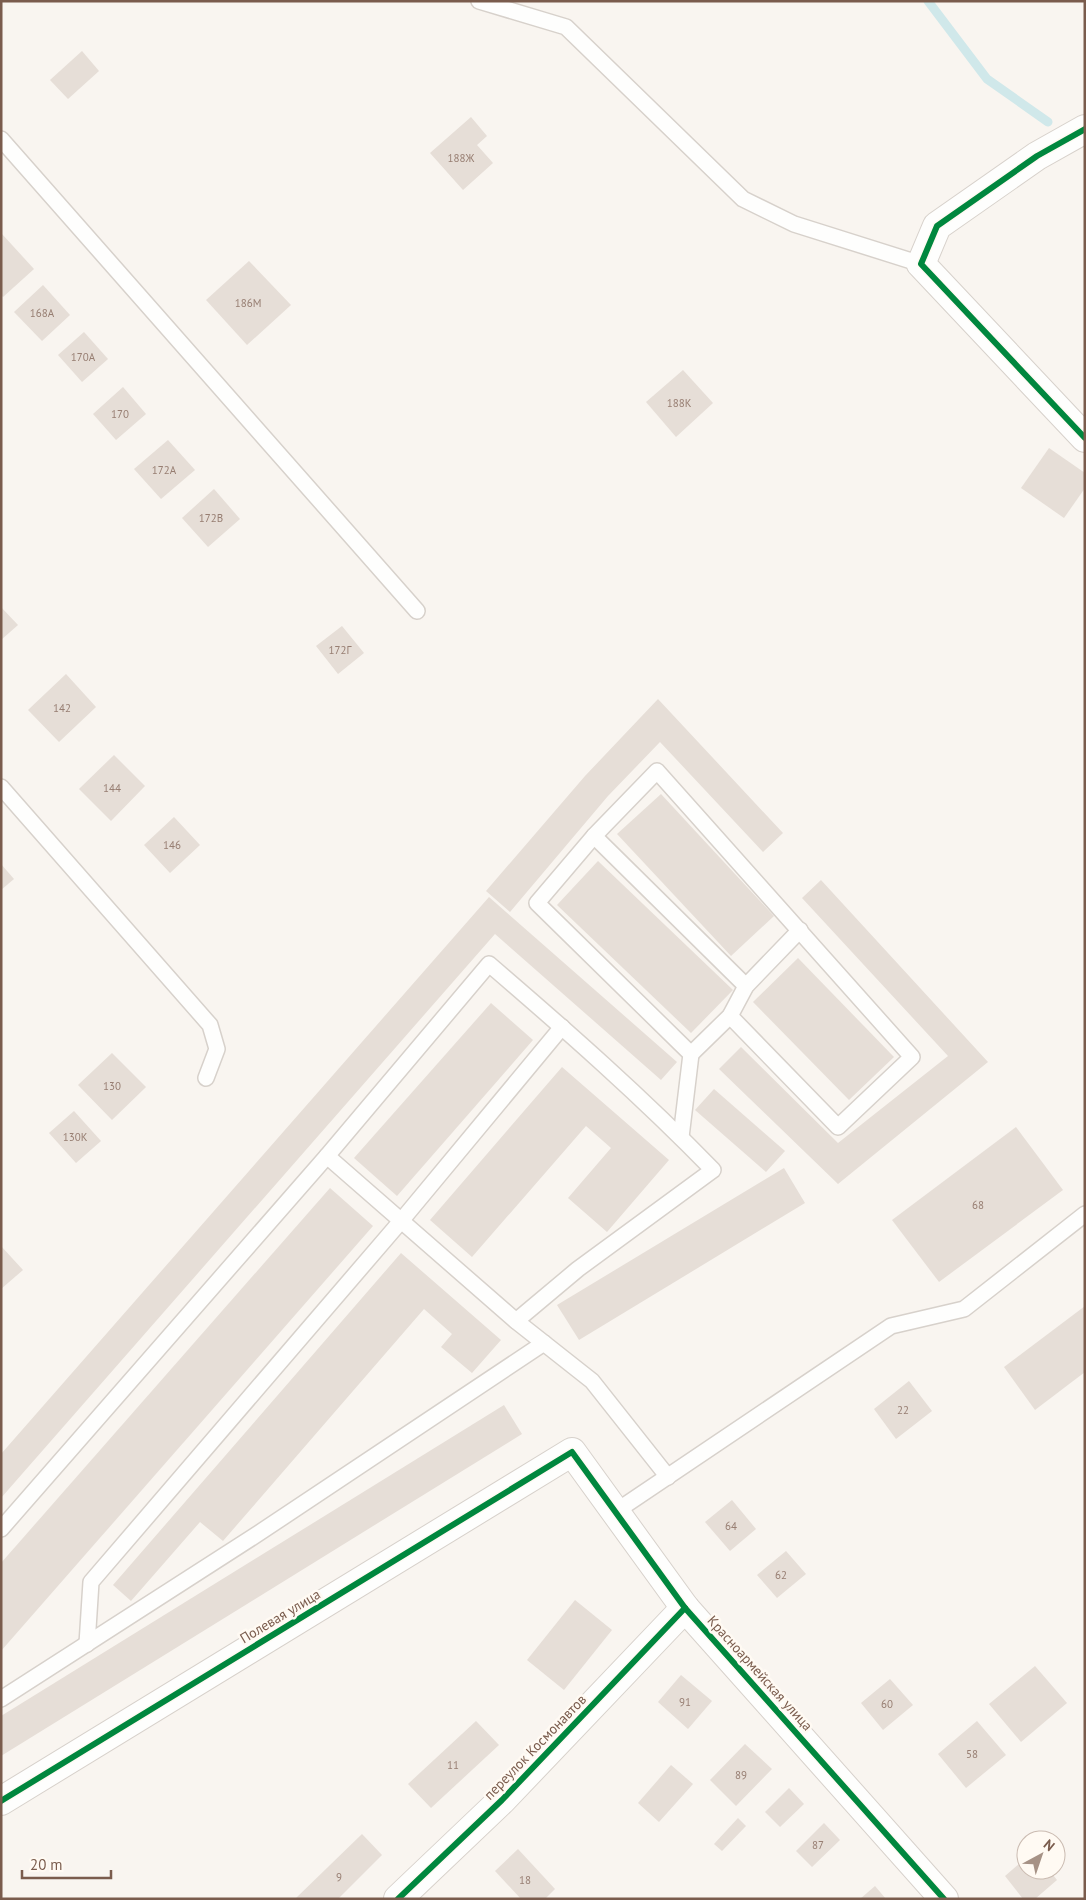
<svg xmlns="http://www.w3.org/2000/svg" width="1086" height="1900" viewBox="0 0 1086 1900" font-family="'PT Sans',sans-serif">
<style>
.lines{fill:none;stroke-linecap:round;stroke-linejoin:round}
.stream{stroke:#d0e8ea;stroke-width:9}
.building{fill:#e6ded7}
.lane-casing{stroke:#d7d1cb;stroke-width:18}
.street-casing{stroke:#d7d1cb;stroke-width:30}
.lane{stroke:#fefefd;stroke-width:15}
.street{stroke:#fefefd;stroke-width:28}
.cycleway-casing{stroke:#fffaf3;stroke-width:9}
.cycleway{stroke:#00873e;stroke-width:6}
.labels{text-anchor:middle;stroke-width:5;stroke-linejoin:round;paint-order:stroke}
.number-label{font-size:11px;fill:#977e72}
.street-label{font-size:14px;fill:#7a5c4d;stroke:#fffaf3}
</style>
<rect width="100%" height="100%" fill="#f9f5f0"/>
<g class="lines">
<polyline class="stream" points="928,1 987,79 1048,122"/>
</g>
<g class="building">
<polygon points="82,51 99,71 68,99 50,80"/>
<polygon points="471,117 487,136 477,145 493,163 463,190 430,153"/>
<polygon points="2,234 34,269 3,297 1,295"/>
<polygon points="249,261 291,305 247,345 206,300"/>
<polygon points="43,285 70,315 42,341 14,312"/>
<polygon points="84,332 108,359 82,382 58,355"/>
<polygon points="683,370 713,403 676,437 646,402"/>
<polygon points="123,387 146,414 116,440 93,414"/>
<polygon points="168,440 195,470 161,499 134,469"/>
<polygon points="1049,448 1085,473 1085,488 1064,518 1021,488"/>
<polygon points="214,489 240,519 208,547 182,518"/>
<polygon points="1,607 18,625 1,640"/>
<polygon points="342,626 364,653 338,674 316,646"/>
<polygon points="66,674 96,707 59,742 28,710"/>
<polygon points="658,699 783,833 763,852 660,742 608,796 510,912 486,891 585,776"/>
<polygon points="114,755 145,786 111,821 79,789"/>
<polygon points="661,794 774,916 731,956 617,834"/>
<polygon points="174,817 200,845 170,873 144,845"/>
<polygon points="598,861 733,990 691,1033 557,905"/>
<polygon points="1,864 14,879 1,890"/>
<polygon points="821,880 988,1062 838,1184 719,1069 741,1047 838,1143 948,1056 802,898"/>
<polygon points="489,897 677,1062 661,1080 495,934 1,1498 1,1454"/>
<polygon points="798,958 894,1057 849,1100 753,1002"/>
<polygon points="491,1003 533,1040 397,1196 354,1158"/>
<polygon points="112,1053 146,1087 112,1120 78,1085"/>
<polygon points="562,1067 669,1160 607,1232 568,1198 611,1148 586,1126 472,1257 430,1220"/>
<polygon points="714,1089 785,1151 766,1172 695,1110"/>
<polygon points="74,1111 101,1141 76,1163 49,1133"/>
<polygon points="1016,1127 1063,1190 939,1282 892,1220"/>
<polygon points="784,1168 805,1203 579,1340 557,1305"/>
<polygon points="330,1188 373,1226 1,1651 1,1563"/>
<polygon points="1,1246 23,1270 1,1289"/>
<polygon points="401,1253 501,1340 472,1373 441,1347 452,1334 424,1309 223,1541 200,1522 131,1601 113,1585"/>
<polygon points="1085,1306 1085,1372 1035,1410 1004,1367"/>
<polygon points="909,1381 932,1411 896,1439 874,1409"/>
<polygon points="504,1405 522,1434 1,1756 1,1716"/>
<polygon points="732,1500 756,1529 730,1551 705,1522"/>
<polygon points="786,1551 806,1574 777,1598 757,1575"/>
<polygon points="575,1600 612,1630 564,1690 527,1660"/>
<polygon points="1035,1666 1067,1703 1021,1742 989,1704"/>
<polygon points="681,1675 712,1701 688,1729 658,1702"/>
<polygon points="890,1679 913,1705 883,1730 861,1703"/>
<polygon points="476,1721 499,1745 431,1808 408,1784"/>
<polygon points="977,1721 1006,1755 966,1788 938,1754"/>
<polygon points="745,1744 772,1769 736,1806 710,1780"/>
<polygon points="671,1765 693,1784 659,1822 638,1803"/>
<polygon points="789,1788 804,1804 780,1827 765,1812"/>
<polygon points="738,1818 746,1826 722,1851 714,1844"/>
<polygon points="824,1823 840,1840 812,1867 796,1851"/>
<polygon points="362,1834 382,1855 338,1899 295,1899"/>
<polygon points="518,1849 555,1889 545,1899 521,1899 495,1871"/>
<polygon points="1026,1858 1026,1870 1049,1870 1057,1880 1035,1899 1023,1899 1005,1876"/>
<polygon points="875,1886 886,1899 860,1899"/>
</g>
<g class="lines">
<g class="lane-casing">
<g id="lane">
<polyline points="479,1 566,27 743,199 794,224 921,264"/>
<polyline points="1,139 417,611"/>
<polyline points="1,787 210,1025 217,1049 206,1078"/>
<polyline points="594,836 746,986"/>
<polyline points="691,1054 730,1016 746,986 800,930"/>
<polyline points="681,1137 691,1054 537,903 594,836 657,771 912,1057 838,1127 730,1016"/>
<polyline points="327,1156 516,1321 592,1381 668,1477"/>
<polyline points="615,1512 891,1326 964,1309 1085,1214"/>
<path d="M1,1529L327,1156L489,964C566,1030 642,1097 713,1170L578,1269L516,1321"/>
<polyline points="87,1644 91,1582 401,1221 562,1027"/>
<polyline points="1,1699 259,1533 544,1343"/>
</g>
</g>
<g class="street-casing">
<g id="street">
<polyline points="1085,129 1037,156 937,226 921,264 1085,438"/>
<polyline points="1,1801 572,1452 685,1608 944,1899"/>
<polyline points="398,1899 502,1800 685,1608"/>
</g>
</g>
<use href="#lane" class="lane"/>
<use href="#street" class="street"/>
<g class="cycleway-casing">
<g id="cycleway">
<polyline points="1085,129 1037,156 937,226 921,264 1085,438"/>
<polyline points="1,1801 572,1452 685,1608 944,1899"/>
<polyline points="398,1899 502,1800 685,1608"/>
</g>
</g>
<use href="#cycleway" class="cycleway"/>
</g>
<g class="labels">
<g class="number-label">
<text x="461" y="162">188Ж</text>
<text x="248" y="307">186М</text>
<text x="42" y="317">168А</text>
<text x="83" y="361">170А</text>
<text x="679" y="407">188К</text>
<text x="120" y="418">170</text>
<text x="164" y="474">172А</text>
<text x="211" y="522">172В</text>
<text x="340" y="654">172Г</text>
<text x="62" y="712">142</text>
<text x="112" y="792">144</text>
<text x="172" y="849">146</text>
<text x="112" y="1090">130</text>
<text x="75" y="1141">130К</text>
<text x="978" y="1209">68</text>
<text x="903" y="1414">22</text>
<text x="731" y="1530">64</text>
<text x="781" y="1579">62</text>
<text x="685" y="1706">91</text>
<text x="887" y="1708">60</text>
<text x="972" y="1758">58</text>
<text x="453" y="1769">11</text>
<text x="741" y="1779">89</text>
<text x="818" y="1849">87</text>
<text x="339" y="1881">9</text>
<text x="525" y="1884">18</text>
</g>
<g class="street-label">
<text transform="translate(280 1616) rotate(-31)" y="5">Полевая улица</text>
<text transform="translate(760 1673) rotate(48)" y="5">Красноармейская улица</text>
<text transform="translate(535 1747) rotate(-46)" y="5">переулок Космонавтов</text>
</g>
</g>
<rect width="1086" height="1900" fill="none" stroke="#7a5c4d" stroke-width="5"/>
<g transform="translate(1041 1855) rotate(40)"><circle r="24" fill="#fffaf3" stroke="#cabbb1"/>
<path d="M0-4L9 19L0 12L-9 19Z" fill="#a69286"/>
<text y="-8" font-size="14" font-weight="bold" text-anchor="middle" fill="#7a5c4d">N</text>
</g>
<path d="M22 1870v8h89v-8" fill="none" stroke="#7a5c4d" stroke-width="2.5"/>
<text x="30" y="1870" font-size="15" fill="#7a5c4d" stroke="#fffaf3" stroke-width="4" paint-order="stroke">20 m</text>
</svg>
